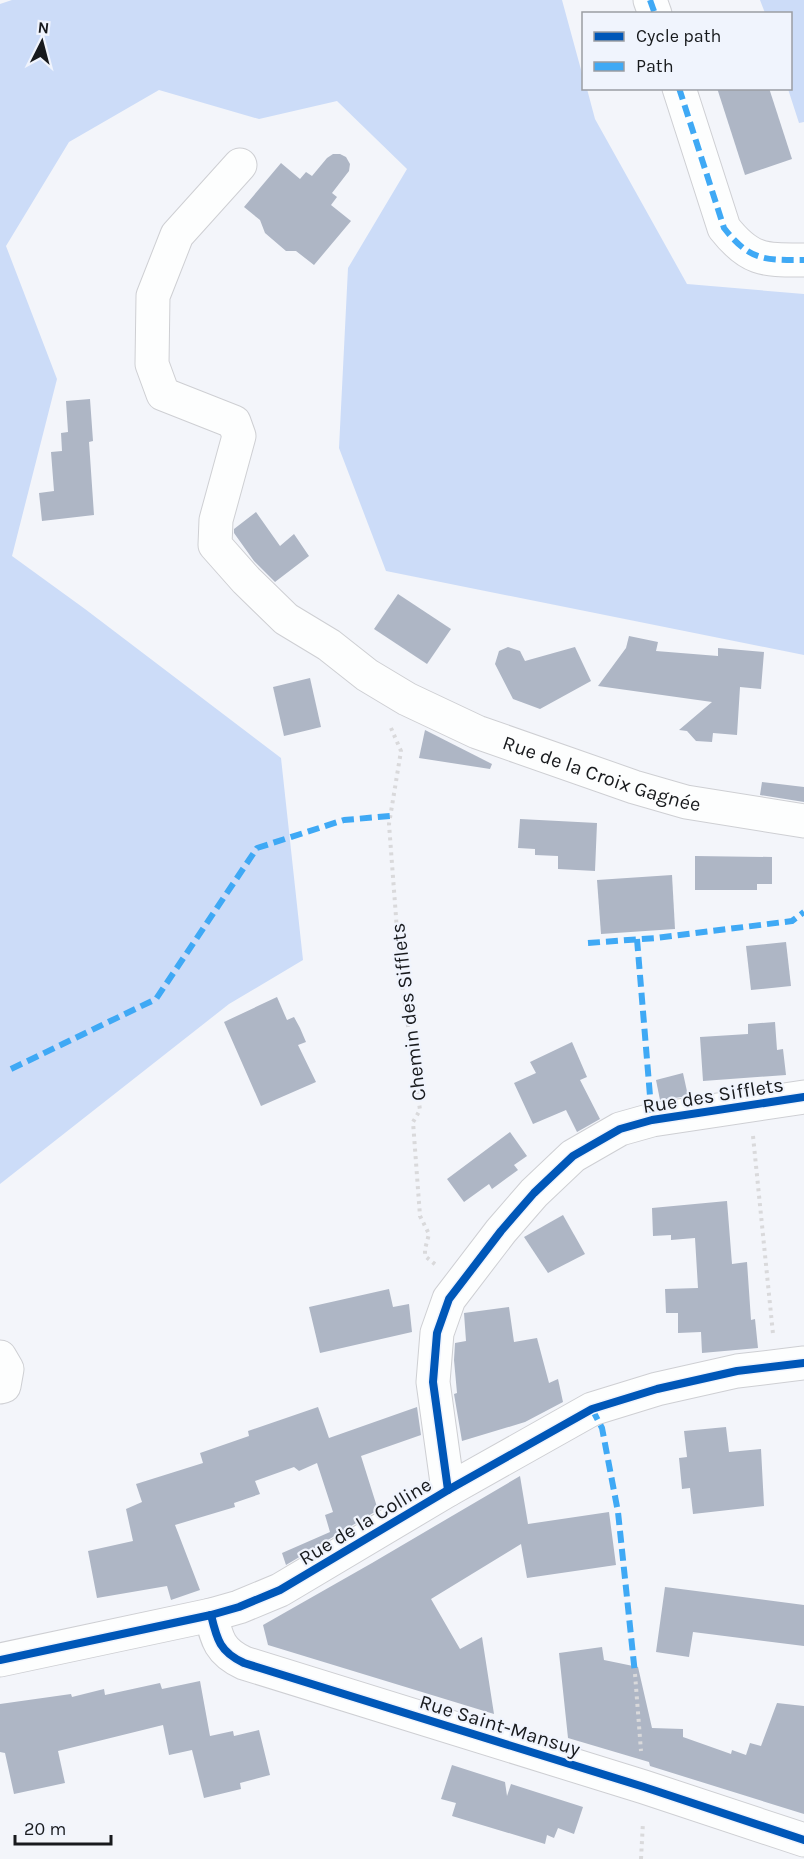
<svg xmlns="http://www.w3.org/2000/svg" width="804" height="1859" viewBox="0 0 804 1859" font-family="Karla,sans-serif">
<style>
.green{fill:#ccdcf8}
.building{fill:#aeb6c5}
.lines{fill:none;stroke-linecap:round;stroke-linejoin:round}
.minor-casing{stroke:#cecfd3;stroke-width:35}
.path{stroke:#d9d9db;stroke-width:4;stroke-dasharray:3 4.5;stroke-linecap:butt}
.minor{stroke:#fdfefe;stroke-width:33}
.quiet{stroke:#3fa9f5;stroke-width:6;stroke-dasharray:12 6;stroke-linecap:butt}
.cycleway-casing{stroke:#f0f4fd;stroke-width:11}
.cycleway{stroke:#0057b8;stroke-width:8}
.labels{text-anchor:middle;stroke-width:4.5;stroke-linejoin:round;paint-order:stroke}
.street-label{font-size:20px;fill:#181a1d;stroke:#f0f4fd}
</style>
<rect width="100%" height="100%" fill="#f3f5fa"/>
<g class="green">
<polygon points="12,0 562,0 583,77 584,88 587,89 595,119 687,284 804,294 804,655 386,571 339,448 348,268 407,169 337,101 259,119 159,90 69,142 6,246 57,379 12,556 85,609 281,758 303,960 229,1004 0,1184 0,4"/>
<polygon points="760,0 804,0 804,122 799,123 788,89 790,88 790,14 765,13"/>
</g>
<g class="building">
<polygon points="717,88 769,88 792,159 745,175"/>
<polygon points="333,154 340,154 346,157 350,164 349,171 332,193 337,197 331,205 351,221 314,265 296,251 286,251 265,233 260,220 244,207 281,163 300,179 306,172 312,176 327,158"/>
<polygon points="90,399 93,441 89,442 94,515 42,521 39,493 54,491 51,452 62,451 61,433 68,432 66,401"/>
<polygon points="256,512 280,546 294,534 309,556 275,582 254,561 234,533 234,529"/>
<polygon points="398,594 451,629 427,664 374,629"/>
<polygon points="629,636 658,642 656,651 718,656 718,648 764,652 761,689 740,687 737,735 713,733 712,742 696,741 687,731 679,730 712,702 598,686 626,648"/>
<polygon points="508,647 520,651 525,661 575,647 591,681 540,709 513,699 495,664 499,651"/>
<polygon points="310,678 321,727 284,736 273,687"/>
<polygon points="425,730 492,764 490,769 419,758"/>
<polygon points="762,782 804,787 804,802 760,795"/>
<polygon points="520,819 597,823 595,871 558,869 558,856 535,855 535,849 518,848"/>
<polygon points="695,856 772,857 772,884 757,884 757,890 695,890"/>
<polygon points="672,875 675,929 601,934 597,880"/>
<polygon points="786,942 791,986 751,990 746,946"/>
<polygon points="277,997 287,1020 294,1017 300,1028 306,1042 298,1045 316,1082 261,1106 224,1022"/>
<polygon points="775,1022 777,1050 783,1049 786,1075 703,1081 700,1037 748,1034 748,1024"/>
<polygon points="572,1042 587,1077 580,1080 600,1119 577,1132 566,1110 533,1124 514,1083 536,1073 530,1062"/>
<polygon points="683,1073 688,1096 660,1100 656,1080"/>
<polygon points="510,1132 527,1156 514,1165 518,1170 492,1189 489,1184 464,1202 447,1179"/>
<polygon points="727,1201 732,1264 747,1262 751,1320 755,1319 758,1348 702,1353 701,1332 678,1333 678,1313 666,1313 665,1289 698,1288 695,1238 671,1240 671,1235 653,1236 652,1208"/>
<polygon points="563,1215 585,1254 548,1273 524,1237"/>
<polygon points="389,1289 393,1307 409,1304 412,1332 320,1353 309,1307"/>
<polygon points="509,1307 514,1342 537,1338 549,1383 558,1379 563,1402 525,1422 462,1441 454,1394 457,1393 454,1360 455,1343 466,1341 464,1313"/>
<polygon points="318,1407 329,1438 417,1407 421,1435 361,1456 378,1510 286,1565 282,1553 330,1532 325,1515 333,1512 317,1463 299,1471 294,1467 255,1481 260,1494 234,1503 235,1507 175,1525 200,1590 171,1600 167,1586 97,1598 88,1551 133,1541 126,1509 142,1502 136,1484 203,1463 200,1453 249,1436 248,1431"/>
<polygon points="726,1427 729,1452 761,1449 764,1506 693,1514 690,1488 682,1489 679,1458 687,1457 684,1431"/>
<polygon points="520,1476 528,1524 609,1512 616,1565 527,1578 521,1544 431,1599 460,1649 482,1637 494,1714 268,1645 263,1625 372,1563"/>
<polygon points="665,1587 804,1605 804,1646 693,1632 689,1657 656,1652"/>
<polygon points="602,1647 604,1660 638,1667 652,1728 683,1729 683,1737 731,1754 732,1750 746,1755 750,1743 761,1746 777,1703 804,1706 804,1814 650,1766 649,1762 568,1738 559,1653"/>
<polygon points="200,1681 210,1736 233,1731 234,1736 259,1730 270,1775 240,1783 241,1789 204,1798 192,1750 169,1755 163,1725 58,1751 65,1783 14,1794 5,1753 0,1752 0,1704 71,1694 72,1697 104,1689 105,1695 160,1683 162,1689"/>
<polygon points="452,1765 505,1782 507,1796 511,1784 583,1807 574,1834 558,1828 554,1838 547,1835 545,1844 452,1816 456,1803 441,1799"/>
</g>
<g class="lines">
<g class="minor-casing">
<g id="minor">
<polyline points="650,0 655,14"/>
<path d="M679,88L724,228C750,261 764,260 804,260"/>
<path id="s1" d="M240,165L177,235L153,296L152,364L163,394L234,422L239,436L216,520L215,545L246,580L286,619L329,645L367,675L407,699L477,732L634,787L686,802L804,821"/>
<polyline points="0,1357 7,1369 4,1386 0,1387"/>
<polyline points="448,1490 433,1382 437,1333 449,1299 501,1231 534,1193 573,1156 620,1129 652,1120 804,1097"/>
<path d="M211,1615C217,1640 220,1652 244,1663L644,1787L804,1840"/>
<polyline points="0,1660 211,1615 239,1607 280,1590 448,1490 592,1409 657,1389 737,1371 804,1363"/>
</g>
</g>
<g class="path">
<polyline points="391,728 401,751 389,824 400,970 420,1110 413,1122 420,1216 429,1234 425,1249 425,1256 436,1265"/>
<polyline points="753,1136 773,1334"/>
<polyline points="635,1674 641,1751"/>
<polyline points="641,1859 643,1822"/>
</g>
<use href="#minor" class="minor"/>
<g class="quiet">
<polyline points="650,0 655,14"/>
<path d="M679,88L724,228C750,261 764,260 804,260"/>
<polyline points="637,939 652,1120"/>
<polyline points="588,943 656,938 792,921 804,912"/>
<polyline points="11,1069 156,999 257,848 344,820 390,816"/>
<polyline points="592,1409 602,1428 618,1512 635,1674"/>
</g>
<g class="cycleway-casing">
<g id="cycleway">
<polyline points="448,1490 433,1382 437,1333 449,1299 501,1231 534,1193 573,1156 620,1129 652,1120 804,1097"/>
<path d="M211,1615C217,1640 220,1652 244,1663L644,1787L804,1840"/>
<polyline points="0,1660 211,1615 239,1607 280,1590 448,1490 592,1409 657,1389 737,1371 804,1363"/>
</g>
</g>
<use href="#cycleway" class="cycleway"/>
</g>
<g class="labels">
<g class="street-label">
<text dy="7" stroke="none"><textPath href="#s1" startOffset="920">Rue de la Croix Gagnée</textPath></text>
<text transform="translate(408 1012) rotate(-97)" y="7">Chemin des Sifflets</text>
<text transform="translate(713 1095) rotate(-9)" y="7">Rue des Sifflets</text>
<text transform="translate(365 1521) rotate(-31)" y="7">Rue de la Colline</text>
<text transform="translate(500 1725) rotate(17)" y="7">Rue Saint-Mansuy</text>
</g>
</g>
<rect x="582" y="12" width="210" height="78" fill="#f0f4fd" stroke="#9a9da3" stroke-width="1.5"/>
<rect x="594" y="32" width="30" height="9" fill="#0057b8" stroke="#9a9da3" stroke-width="1.5"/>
<text x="636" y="42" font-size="18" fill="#181a1d">Cycle path</text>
<rect x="594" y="62" width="30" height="9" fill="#3fa9f5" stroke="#9a9da3" stroke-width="1.5"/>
<text x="636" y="72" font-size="18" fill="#181a1d">Path</text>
<g transform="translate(42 42) rotate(6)" stroke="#f0f4fd" stroke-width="4.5" paint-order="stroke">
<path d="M0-4.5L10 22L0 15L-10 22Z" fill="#181a1d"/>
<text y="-9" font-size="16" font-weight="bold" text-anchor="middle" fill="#181a1d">N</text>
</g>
<path d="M15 1835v9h96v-9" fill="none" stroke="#181a1d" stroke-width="3"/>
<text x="24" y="1835" font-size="18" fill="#181a1d" stroke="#f0f4fd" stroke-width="4.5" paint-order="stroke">20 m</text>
</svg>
